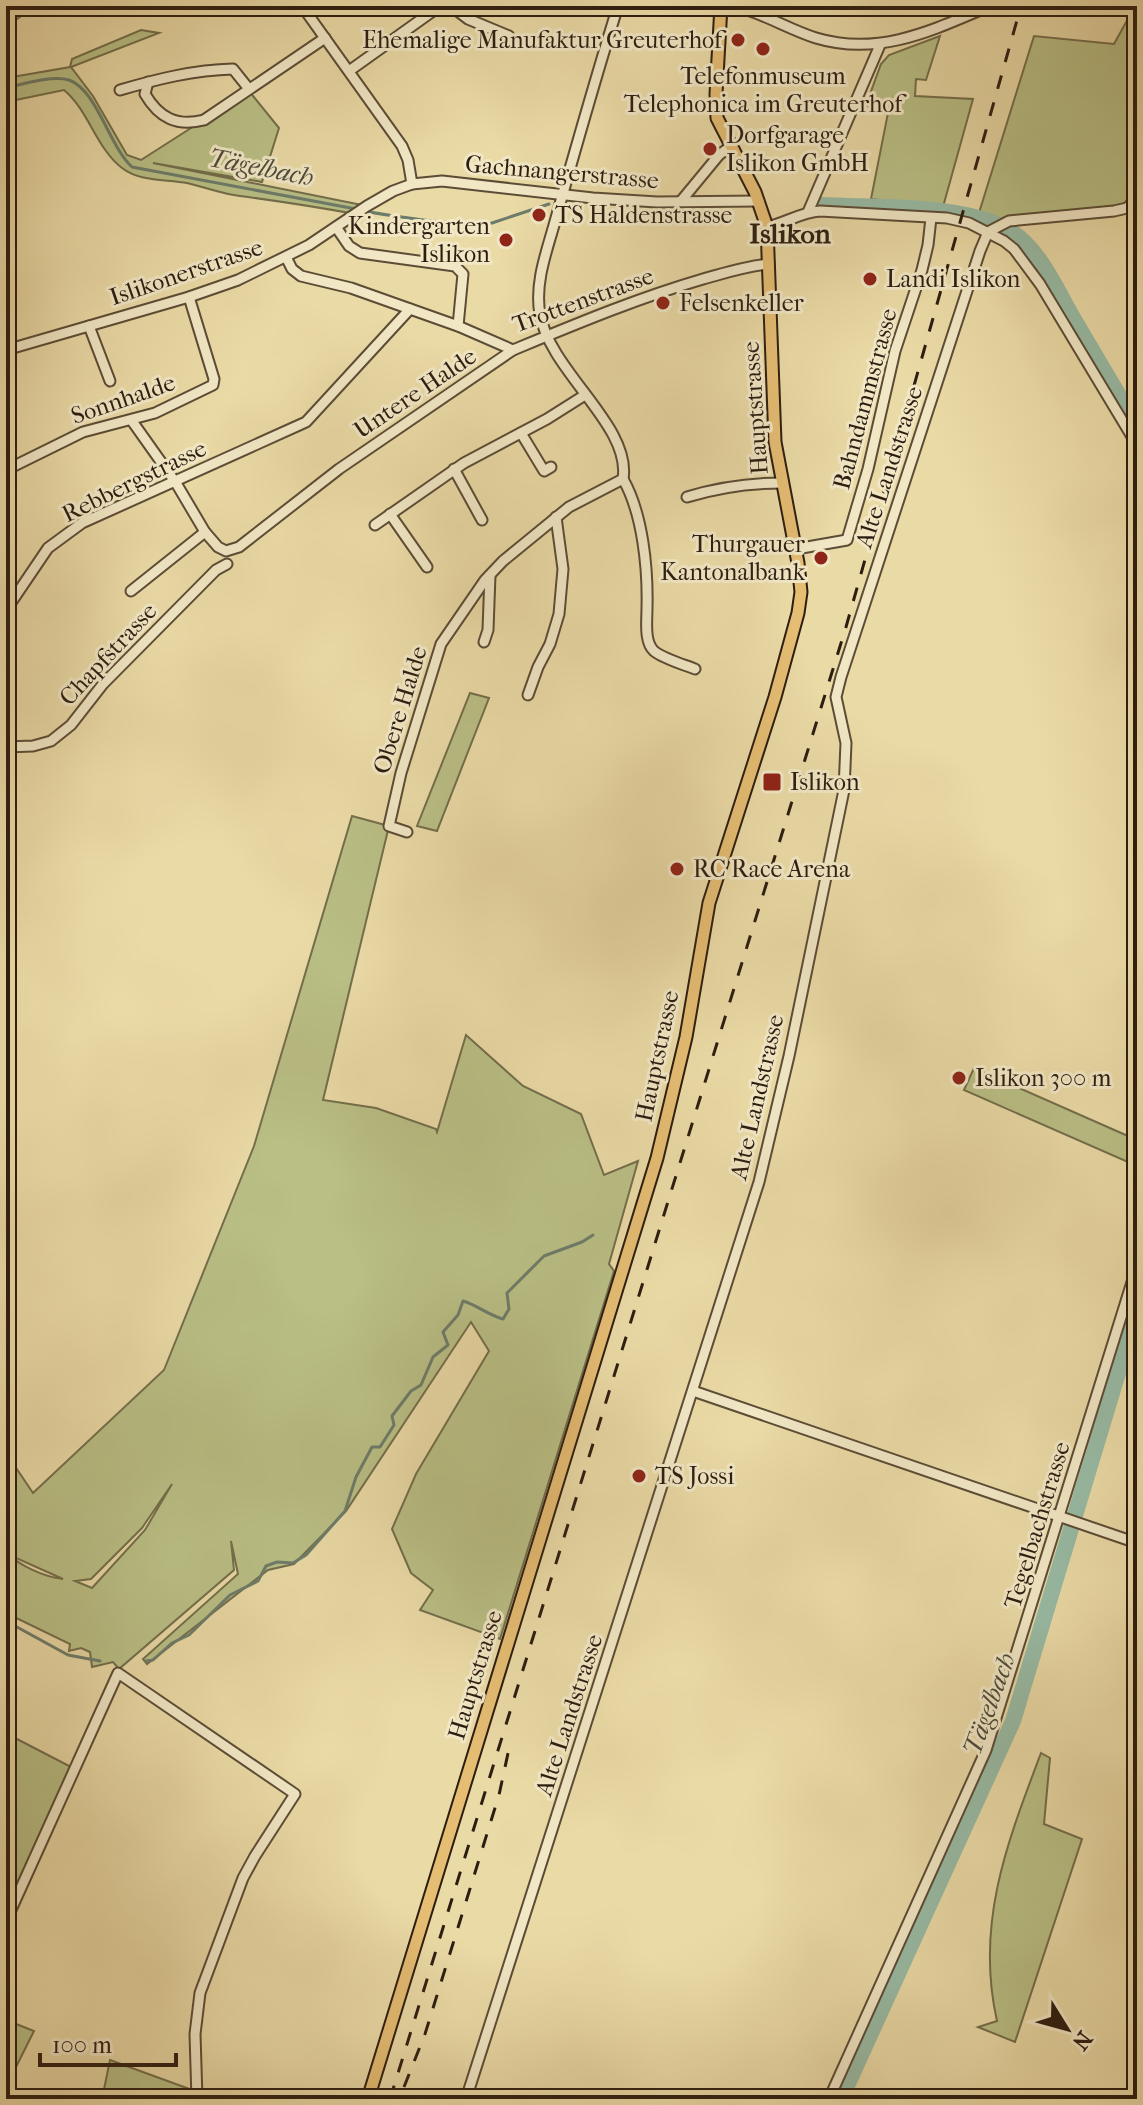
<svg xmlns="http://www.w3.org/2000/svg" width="1143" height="2105" viewBox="0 0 1143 2105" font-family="'IM FELL French Canon',serif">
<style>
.green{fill:#b9bf85;stroke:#736e4b;stroke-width:2;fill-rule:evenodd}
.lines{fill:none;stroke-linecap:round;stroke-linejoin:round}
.stream{stroke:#6d7c6a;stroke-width:3}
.river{stroke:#98bba5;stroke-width:16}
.minor-casing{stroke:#5c4c36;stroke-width:13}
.major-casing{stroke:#2d1d11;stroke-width:15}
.minor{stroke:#f1e7c5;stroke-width:9}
.major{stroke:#e5bd73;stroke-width:11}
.rail{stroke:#2d1d11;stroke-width:3;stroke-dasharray:14 14;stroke-linecap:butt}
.poi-dot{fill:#8f2418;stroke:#f1e7c5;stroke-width:3}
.labels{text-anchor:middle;stroke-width:6;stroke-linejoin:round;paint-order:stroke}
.poi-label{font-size:24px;fill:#2d1d11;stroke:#f1e7c5;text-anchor:start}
.street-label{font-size:24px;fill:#2d1d11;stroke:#f1e7c5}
.water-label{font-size:26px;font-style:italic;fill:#4d4c3d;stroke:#f1e7c5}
.quarter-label{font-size:28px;font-weight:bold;fill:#2d1d11;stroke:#f1e7c5}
</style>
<rect width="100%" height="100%" fill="#eadaa6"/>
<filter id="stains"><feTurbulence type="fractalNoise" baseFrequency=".0025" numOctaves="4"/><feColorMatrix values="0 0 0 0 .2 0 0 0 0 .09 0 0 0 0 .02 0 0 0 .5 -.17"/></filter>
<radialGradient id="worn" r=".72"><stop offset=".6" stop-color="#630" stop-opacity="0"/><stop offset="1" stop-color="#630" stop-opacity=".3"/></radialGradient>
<g class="green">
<polygon points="6,6 35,6 6,27"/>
<polygon points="1135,6 1137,211 1113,207 1005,217 996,222 978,216 1034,36 1114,44"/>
<path d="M141,30L159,33L71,67L93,96L127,155L141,160L249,91L279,128L262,182L153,163L367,206L355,214C317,207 278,201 240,196C222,194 205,187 187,183C166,179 140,182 122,168C96,148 89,111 64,90L6,102V78L70,67L72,59Z"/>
<polygon points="940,36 926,80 916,79 915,96 973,99 943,207 871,199 888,113 862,104 870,94 881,64 889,55"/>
<polygon points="470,693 489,698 437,831 417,826"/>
<path d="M352,816L389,826L323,1100L376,1108L436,1129L437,1132L466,1035L523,1086L581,1114L604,1175L638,1161L609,1264L614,1271L500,1639L420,1610L433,1590L411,1573L392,1529L416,1474L489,1351L471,1322L346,1511L294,1564L268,1570L147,1664L143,1659L238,1574L231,1541L234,1570L119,1669L113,1662L92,1667L90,1652L81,1648L69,1651L70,1644L6,1613V1552C18,1565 44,1577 63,1579L16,1558L6,1547V1453L33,1493L164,1370L254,1146ZM172,1484L145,1530L92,1588L75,1581L91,1579L142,1528Z"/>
<polygon points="974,1068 1137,1140 1137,1166 964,1090"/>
<polygon points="15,1738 73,1768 6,1915 6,1751"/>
<path d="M1041,1753L1050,1758L1044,1824L1082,1839L1015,2042L978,2027L997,2021C975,1924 1007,1843 1041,1753Z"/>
<polygon points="6,2020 34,2031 6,2087"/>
<polygon points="110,2060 195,2091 195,2099 102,2099"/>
</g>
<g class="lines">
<g class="stream">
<path d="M6,88C23,84 52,75 69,80C97,90 109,146 132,167L356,209"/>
<path d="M363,211C405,218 450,225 492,223L549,204"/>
<polyline points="6,1621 68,1655 100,1661"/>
<path d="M146,1661L153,1660L172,1643L189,1635L230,1595L258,1581L266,1566L277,1562L293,1563L306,1555L345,1511L356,1477L372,1447H380L394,1425L392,1416L411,1391L421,1385L433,1357L448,1345L443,1332L458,1315L463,1301C477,1305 488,1315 503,1319L509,1309L507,1293L544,1256L582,1242L593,1235"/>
</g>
<g class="river">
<path d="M821,205C875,208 959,203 1007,229C1039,246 1057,291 1075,321C1096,356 1116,391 1137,426"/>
<polyline points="841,2099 1013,1721 1137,1310"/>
</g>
<g class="minor-casing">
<g id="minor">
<polyline points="302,6 402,146 408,160 412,184"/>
<polyline points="451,6 468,19 509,36"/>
<path d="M618,6C596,76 576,147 556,218C548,248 534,282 540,314C550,372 632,426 623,479"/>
<path d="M734,6C763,13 788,29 816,38C879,57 933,30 990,6"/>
<polyline points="349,71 440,6"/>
<path d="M148,82L145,94C159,118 177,127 204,120L325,38"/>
<path d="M120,90C158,79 193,70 233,69L249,89"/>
<polyline points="681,201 719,155 731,146"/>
<polyline points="808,212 880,45"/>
<polyline points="336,227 349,246 360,253 455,266 463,274 458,326"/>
<path d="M767,227C785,223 802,212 820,211L947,218L969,223L1004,241L1014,249L1040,284L1137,445"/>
<path d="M286,257L292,269L301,276L351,288L458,326L513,350C576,324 638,298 703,279C725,273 746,266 769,264"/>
<polyline points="89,326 110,381"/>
<polyline points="6,350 189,297 238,280 309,245 367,206 393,191 412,184 442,181 593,198 657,202 759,201"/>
<polyline points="132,421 176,483 205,532 218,547 226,551 239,547 339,469 513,350"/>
<polyline points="521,433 544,471 551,467"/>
<polyline points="454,469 482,520"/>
<polyline points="6,470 83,432 155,413 213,385 214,379 189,297"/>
<path d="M623,479C643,514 648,569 647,608C647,621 644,642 654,651C664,659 682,664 695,669"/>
<path d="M687,497C720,487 748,483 782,483"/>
<polyline points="390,514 427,567"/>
<polyline points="375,525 464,463 547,419 585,395"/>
<polyline points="796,549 847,540 868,469 895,351 922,270 928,245 931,218"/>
<polyline points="131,591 205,532"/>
<polyline points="6,610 48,548 82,523 306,422 410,309"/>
<polyline points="484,642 488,630 490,575"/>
<polyline points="528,695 538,667 550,644 559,614 563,569 556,517"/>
<polyline points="6,747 33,746 51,741 71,725 103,684 216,570 227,564"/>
<polyline points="407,832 389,826 401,773 441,644 485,580 503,561 569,507 623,479"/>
<polyline points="693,1391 1137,1543"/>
<polyline points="6,1921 118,1673 295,1794 255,1856 243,1878 200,1993 195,2034 197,2099"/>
<polyline points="466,2099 759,1182 789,1056 844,790 846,743 836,697 841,677 980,251 988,232 1009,221 1114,211 1127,208 1137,198"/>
<polyline points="829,2099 986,1750 1137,1266"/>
</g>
</g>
<g class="major-casing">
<polyline id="major" points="368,2099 657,1158 686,1037 709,903 775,697 798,613 801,592 798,563 775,442 767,227 755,192 717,118 716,94 721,6"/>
</g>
<use href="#minor" class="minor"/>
<use href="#major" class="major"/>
<g class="rail">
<polyline points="404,2087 425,2034 499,1795 510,1744"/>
<polyline points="390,2099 846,627 1021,6"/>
</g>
</g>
<g class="poi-dot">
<circle cx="738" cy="40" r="8"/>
<circle cx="763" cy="49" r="8"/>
<circle cx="710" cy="149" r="8"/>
<circle cx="539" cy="215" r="8"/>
<circle cx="506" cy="240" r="8"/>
<circle cx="870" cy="279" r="8"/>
<circle cx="663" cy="303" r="8"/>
<circle cx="821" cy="558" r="8"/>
<rect x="762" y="772" width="20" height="20" rx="4"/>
<circle cx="677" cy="869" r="8"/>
<circle cx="959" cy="1078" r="8"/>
<circle cx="639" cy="1476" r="8"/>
</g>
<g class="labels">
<g class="poi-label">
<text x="722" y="48" text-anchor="end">Ehemalige Manufaktur Greuterhof</text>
<text x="763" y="84" text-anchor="middle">Telefonmuseum<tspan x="763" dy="28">Telephonica im Greuterhof</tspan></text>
<text x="726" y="143">Dorfgarage<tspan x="726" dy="28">Islikon GmbH</tspan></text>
<text x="555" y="223">TS Haldenstrasse</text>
<text x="490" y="234" text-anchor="end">Kindergarten<tspan x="490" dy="28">Islikon</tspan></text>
<text x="886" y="287">Landi Islikon</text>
<text x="679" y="311">Felsenkeller</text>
<text x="805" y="552" text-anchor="end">Thurgauer<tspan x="805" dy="28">Kantonalbank</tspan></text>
<text x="790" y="790">Islikon</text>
<text x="693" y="877">RC Race Arena</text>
<text x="975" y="1086">Islikon 300 m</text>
<text x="655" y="1484">TS Jossi</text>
</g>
<g class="street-label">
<text transform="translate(562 172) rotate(5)" y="8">Gachnangerstrasse</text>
<text transform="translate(186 272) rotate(-19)" y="8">Islikonerstrasse</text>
<text transform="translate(583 300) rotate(-20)" y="8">Trottenstrasse</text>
<text transform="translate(415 393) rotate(-34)" y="8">Untere Halde</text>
<text transform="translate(123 399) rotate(-19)" y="8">Sonnhalde</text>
<text transform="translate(865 399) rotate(-75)" y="8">Bahndammstrasse</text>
<text transform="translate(755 408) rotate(-94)" y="8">Hauptstrasse</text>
<text transform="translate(889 467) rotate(-72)" y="8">Alte Landstrasse</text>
<text transform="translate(134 481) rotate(-26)" y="8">Rebbergstrasse</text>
<text transform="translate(108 654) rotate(-47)" y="8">Chapfstrasse</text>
<text transform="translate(400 710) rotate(-73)" y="8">Obere Halde</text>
<text transform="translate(657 1056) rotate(-78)" y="8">Hauptstrasse</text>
<text transform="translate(757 1097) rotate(-77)" y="8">Alte Landstrasse</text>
<text transform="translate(1037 1525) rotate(-73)" y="8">Tegelbachstrasse</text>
<text transform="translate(475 1675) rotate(-73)" y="8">Hauptstrasse</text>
<text transform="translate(569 1715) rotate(-72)" y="8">Alte Landstrasse</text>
</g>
<g class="water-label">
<text transform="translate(261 167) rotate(11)" y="9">Tägelbach</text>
<text transform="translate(989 1704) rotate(-70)" y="9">Tägelbach</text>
</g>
<g class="quarter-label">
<text x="790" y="243">Islikon</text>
</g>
</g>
<rect width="1143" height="2105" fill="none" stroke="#eadaa6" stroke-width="32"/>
<rect x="8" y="8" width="1127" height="2089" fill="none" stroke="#2d1d11" stroke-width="4"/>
<rect x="16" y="16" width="1111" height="2073" fill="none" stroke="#2d1d11" stroke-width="2"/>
<g transform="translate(1067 2029) rotate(127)" stroke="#f1e7c5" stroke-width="6" paint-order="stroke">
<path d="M0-6L14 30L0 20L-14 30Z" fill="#2d1d11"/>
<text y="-12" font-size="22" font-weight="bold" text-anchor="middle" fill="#2d1d11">N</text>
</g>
<path d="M40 2053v12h136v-12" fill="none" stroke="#2d1d11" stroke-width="4"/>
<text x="52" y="2053" font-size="24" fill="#2d1d11" stroke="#f1e7c5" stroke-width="6" paint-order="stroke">100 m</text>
<rect width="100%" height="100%" filter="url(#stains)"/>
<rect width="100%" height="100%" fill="url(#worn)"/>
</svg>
